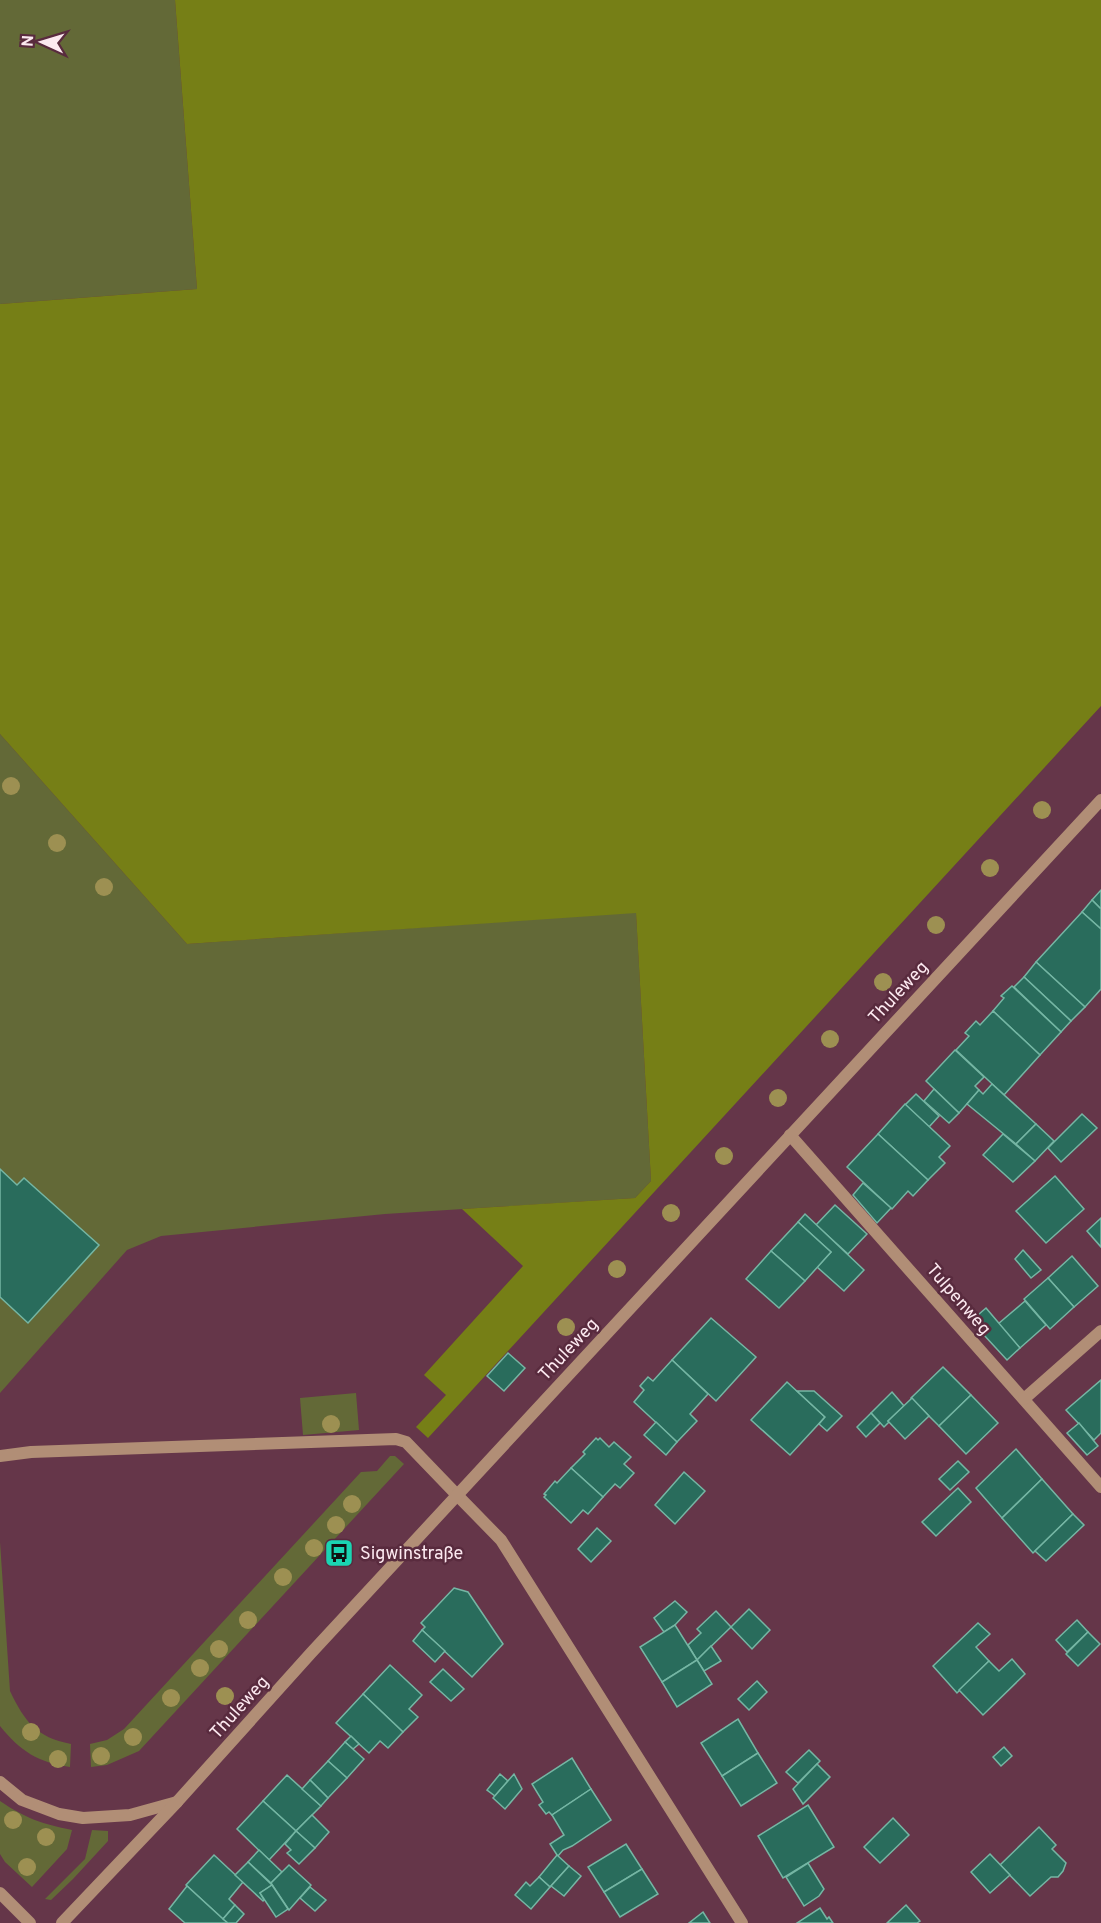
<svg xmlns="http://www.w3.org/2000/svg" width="1101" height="1923" viewBox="0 0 1101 1923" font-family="Overpass,sans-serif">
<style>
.green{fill:#636937}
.forest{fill:#767f16}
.building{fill:#296c5c;stroke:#75b6a4;stroke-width:1.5}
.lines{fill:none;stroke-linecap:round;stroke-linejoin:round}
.service{stroke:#b18e76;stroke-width:12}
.minor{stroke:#b18e76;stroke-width:12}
.tertiary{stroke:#b18e76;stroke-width:12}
.tree{fill:#9d9052}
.labels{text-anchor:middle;stroke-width:5;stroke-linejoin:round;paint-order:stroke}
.street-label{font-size:18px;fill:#fce9f0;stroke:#592b3e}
.poi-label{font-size:18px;fill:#fce9f0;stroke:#592b3e;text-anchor:start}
</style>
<rect width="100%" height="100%" fill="#653649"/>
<g class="green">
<polygon points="0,0 175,0 197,289 0,304"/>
<polygon points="0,734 187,944 636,912 651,1181 635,1198 385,1214 161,1236 127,1250 0,1393"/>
<polygon points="356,1393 359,1430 303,1435 300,1398"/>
<polygon points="390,1456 395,1456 404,1464 139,1751 107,1765 91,1767 90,1744 107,1740 124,1729 361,1472 377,1471"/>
<path d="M0,1542L10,1691C25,1722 36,1737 71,1744L70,1767C38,1762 21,1752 0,1726Z"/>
<path d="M0,1801C25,1818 42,1824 72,1830L67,1849L32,1887L5,1862L0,1854Z"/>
<polygon points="92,1830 108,1831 108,1841 73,1879 51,1900 45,1899 85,1859"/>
</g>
<polygon class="forest" points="175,0 1101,0 1101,706 428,1438 416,1427 446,1395 424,1375 523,1266 462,1209 635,1198 651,1181 636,913 187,944 0,734 0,304 197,289"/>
<g class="building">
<polygon points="1101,890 1101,909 1092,900"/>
<polygon points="1092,900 1101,909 1101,929 1082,912"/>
<polygon points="1082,912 1101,929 1101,989 1085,1007 1036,962"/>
<polygon points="1036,962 1085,1007 1071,1021 1024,977"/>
<polygon points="1024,977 1071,1021 1061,1032 1014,987"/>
<polygon points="1012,986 1061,1032 1040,1055 993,1011 1004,998 1001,996"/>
<polygon points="993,1011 1040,1055 1004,1095 956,1050 969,1036 965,1033 976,1021 980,1025"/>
<polygon points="955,1050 984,1077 975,1086 979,1090 959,1113 926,1081"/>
<polygon points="992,1084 1036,1124 1016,1144 967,1104 979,1090 983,1094"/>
<polygon points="934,1089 959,1113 949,1123 924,1101"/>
<polygon points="916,1094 939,1116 929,1127 905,1105"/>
<polygon points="905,1104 950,1146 939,1157 945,1163 928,1180 878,1134"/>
<polygon points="1082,1114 1097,1128 1061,1162 1048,1148"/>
<polygon points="1036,1124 1054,1141 1035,1161 1016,1144"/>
<polygon points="878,1134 928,1180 913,1196 908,1191 892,1209 847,1167"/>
<polygon points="1003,1134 1035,1161 1013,1182 983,1155"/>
<polygon points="0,1169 17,1185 24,1178 99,1245 28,1323 0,1297"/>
<polygon points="1055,1176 1084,1209 1046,1243 1016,1211"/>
<polygon points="863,1183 891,1208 877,1223 853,1195"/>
<polygon points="835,1205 867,1234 848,1254 816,1225"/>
<polygon points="805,1214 864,1270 844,1291 817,1267 831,1252 798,1222"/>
<polygon points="1101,1218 1101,1247 1087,1231"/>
<polygon points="798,1222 831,1252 805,1281 771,1251"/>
<polygon points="1023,1250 1041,1270 1031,1278 1015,1259"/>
<polygon points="771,1251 805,1281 779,1308 746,1279"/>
<polygon points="1072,1256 1098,1286 1074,1307 1048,1278"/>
<polygon points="1048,1278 1074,1307 1050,1329 1024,1299"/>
<polygon points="1025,1301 1046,1325 1020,1348 998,1324"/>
<polygon points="986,1308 1020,1348 1007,1360 971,1321"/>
<polygon points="711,1318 756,1357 716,1401 672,1360"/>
<polygon points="508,1353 525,1368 504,1391 487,1376"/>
<polygon points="672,1360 708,1394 690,1414 697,1421 677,1442 634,1402 644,1390 640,1386 648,1377 653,1381"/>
<polygon points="943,1367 971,1395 939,1426 911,1398"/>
<polygon points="1101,1380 1101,1433 1094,1440 1066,1410"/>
<polygon points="787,1382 825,1417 790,1455 751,1420"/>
<polygon points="797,1391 814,1391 842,1416 827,1431 819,1424 825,1417"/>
<polygon points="892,1392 904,1406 888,1421 889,1422 884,1427 871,1413"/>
<polygon points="971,1395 998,1423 966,1454 939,1426"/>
<polygon points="912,1398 929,1416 905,1439 888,1421"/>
<polygon points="871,1413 880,1423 866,1437 857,1427"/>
<polygon points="656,1422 677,1442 666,1455 644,1435"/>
<polygon points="1079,1423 1098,1446 1087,1455 1067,1433"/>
<polygon points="596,1438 598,1440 600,1438 609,1447 614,1442 631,1457 624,1464 634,1473 620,1488 615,1484 603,1497 571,1468 585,1454 583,1452"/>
<polygon points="1016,1449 1042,1479 1002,1518 976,1488"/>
<polygon points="958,1461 969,1472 950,1490 939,1479"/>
<polygon points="571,1468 603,1497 588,1514 583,1510 571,1523 544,1497 546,1495 544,1494 555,1481 557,1483"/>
<polygon points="684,1472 705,1491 675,1524 655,1505"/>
<polygon points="1042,1479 1073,1514 1033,1553 1002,1518"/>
<polygon points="958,1488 971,1502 936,1536 922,1522"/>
<polygon points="1073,1514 1084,1525 1046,1561 1035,1551"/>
<polygon points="597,1528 611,1541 591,1562 578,1549"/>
<polygon points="454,1588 468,1592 503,1644 472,1677 422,1630 425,1627 421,1623"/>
<polygon points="675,1601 687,1612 675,1625 664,1632 654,1618"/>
<polygon points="749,1609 770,1630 752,1649 731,1627"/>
<polygon points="716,1611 731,1627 697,1660 688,1645 701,1633 697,1629"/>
<polygon points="1077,1620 1088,1632 1067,1652 1056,1640"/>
<polygon points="978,1623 990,1634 976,1647 989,1661 957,1693 933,1666"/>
<polygon points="675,1625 697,1660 662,1682 640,1647"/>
<polygon points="422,1630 445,1651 435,1662 413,1641"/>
<polygon points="1088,1632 1100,1644 1078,1666 1066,1654"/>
<polygon points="711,1646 721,1661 704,1671 697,1660"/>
<polygon points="1012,1659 1025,1674 983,1715 959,1690 989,1661 999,1671"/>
<polygon points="697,1660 712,1684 677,1707 662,1682"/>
<polygon points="390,1665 422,1695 409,1709 418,1717 403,1732 363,1694"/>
<polygon points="443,1669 464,1689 451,1701 430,1682"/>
<polygon points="757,1681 767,1692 749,1710 738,1699"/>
<polygon points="363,1694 403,1732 388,1748 380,1741 369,1753 336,1723"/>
<polygon points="738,1719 758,1753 722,1776 701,1743"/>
<polygon points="351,1736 359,1744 353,1749 345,1742"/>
<polygon points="345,1742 364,1759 347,1778 328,1761"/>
<polygon points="1004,1747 1012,1756 1001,1766 993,1757"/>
<polygon points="809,1750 820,1761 798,1783 786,1772"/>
<polygon points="758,1753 777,1783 741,1806 722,1776"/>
<polygon points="572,1758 591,1789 552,1815 549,1812 546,1814 539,1805 543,1802 532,1784"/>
<polygon points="328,1761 347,1778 328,1798 310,1780"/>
<polygon points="817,1764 830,1777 803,1804 793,1789"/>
<polygon points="500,1774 508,1781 495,1796 487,1790"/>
<polygon points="514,1774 522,1789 505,1809 493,1798"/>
<polygon points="287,1775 321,1806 296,1831 263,1801"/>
<polygon points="310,1780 328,1798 321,1806 302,1789"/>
<polygon points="591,1789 611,1820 572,1846 563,1850 558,1856 557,1855 550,1844 564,1835 552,1815"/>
<polygon points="263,1801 296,1831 269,1860 237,1829"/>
<polygon points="808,1805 834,1847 783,1878 758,1836"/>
<polygon points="312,1815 329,1832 315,1848 296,1831"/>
<polygon points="893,1818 909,1835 880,1863 864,1847"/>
<polygon points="1039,1827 1056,1845 1052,1849 1066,1863 1063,1871 1058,1877 1051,1877 1030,1896 1000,1865"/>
<polygon points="296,1831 315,1848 299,1864 287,1853 291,1850 285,1844"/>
<polygon points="626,1844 642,1869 604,1892 588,1867"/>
<polygon points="259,1850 282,1872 271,1883 248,1862"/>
<polygon points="990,1854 1010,1875 990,1893 971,1872"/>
<polygon points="214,1855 243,1882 229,1899 235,1905 223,1919 186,1885"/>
<polygon points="557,1855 569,1866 550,1887 539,1877"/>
<polygon points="248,1862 272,1885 260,1893 264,1900 263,1901 235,1875"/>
<polygon points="808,1863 824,1889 819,1896 804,1906 786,1877"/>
<polygon points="289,1865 311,1885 289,1910 271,1883"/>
<polygon points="569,1866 581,1876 564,1896 551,1886"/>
<polygon points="642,1869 658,1894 620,1917 604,1892"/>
<polygon points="539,1877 550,1887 531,1909 515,1895 526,1882 530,1886"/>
<polygon points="272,1885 288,1909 276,1917 260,1893"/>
<polygon points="187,1886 223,1919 228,1923 185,1923 169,1909"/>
<polygon points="310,1887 326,1900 315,1911 300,1898"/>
<polygon points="235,1905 244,1914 236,1923 228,1923 223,1919"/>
<polygon points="906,1905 920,1921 917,1923 887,1923"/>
<polygon points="820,1908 827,1919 829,1917 833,1923 797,1923"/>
<polygon points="703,1912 710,1923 689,1923"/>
</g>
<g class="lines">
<polyline class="service" points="0,1456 31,1452 396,1439 406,1442 457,1495"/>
<g class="minor">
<polyline points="790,1135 1101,1487"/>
<polyline points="1024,1399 1101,1331"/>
<polyline points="0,1782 22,1800 59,1814 83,1818 130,1815 177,1802"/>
<polyline points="0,1893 30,1923"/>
</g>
<g class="tertiary">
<polyline points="457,1495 501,1540 742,1923"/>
<polyline points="62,1923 177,1802 311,1653 1101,800"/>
</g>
</g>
<g class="tree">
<circle cx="11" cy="786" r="9"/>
<circle cx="1042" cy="810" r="9"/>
<circle cx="57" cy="843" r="9"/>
<circle cx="990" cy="868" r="9"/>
<circle cx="104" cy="887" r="9"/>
<circle cx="936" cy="925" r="9"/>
<circle cx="883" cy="982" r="9"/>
<circle cx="830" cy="1039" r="9"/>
<circle cx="778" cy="1098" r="9"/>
<circle cx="724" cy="1156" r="9"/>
<circle cx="671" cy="1213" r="9"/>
<circle cx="617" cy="1269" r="9"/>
<circle cx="566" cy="1327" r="9"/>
<circle cx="331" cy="1424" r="9"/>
<circle cx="352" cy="1504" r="9"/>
<circle cx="336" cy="1525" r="9"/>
<circle cx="314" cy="1548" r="9"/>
<circle cx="283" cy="1577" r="9"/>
<circle cx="248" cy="1620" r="9"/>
<circle cx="219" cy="1649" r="9"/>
<circle cx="200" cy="1668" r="9"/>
<circle cx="225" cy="1696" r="9"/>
<circle cx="171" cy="1698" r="9"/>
<circle cx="31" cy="1732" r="9"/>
<circle cx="133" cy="1737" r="9"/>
<circle cx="101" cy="1756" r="9"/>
<circle cx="58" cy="1759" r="9"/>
<circle cx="13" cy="1820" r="9"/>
<circle cx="46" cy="1837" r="9"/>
<circle cx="27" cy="1867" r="9"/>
</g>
<defs>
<g id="bus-square" transform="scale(1.5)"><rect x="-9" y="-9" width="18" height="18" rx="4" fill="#1ad5b2" stroke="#592b3e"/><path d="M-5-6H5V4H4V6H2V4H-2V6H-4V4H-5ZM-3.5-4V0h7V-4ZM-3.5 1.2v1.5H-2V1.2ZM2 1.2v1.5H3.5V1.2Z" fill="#111"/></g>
</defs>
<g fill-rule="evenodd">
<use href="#bus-square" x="339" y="1553"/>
</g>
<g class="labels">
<g class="street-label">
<text transform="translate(898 992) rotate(-47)" y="6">Thuleweg</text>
<text transform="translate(959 1299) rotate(49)" y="6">Tulpenweg</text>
<text transform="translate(568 1349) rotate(-47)" y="6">Thuleweg</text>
<text transform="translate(239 1707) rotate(-48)" y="6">Thuleweg</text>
</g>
<g class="poi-label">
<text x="360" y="1559">Sigwinstraße</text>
</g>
</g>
<g transform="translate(42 42) rotate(274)" stroke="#592b3e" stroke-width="4.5" paint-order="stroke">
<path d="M0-4.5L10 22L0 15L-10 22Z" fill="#fce9f0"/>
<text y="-9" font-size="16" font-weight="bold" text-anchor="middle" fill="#fce9f0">N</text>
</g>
</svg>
